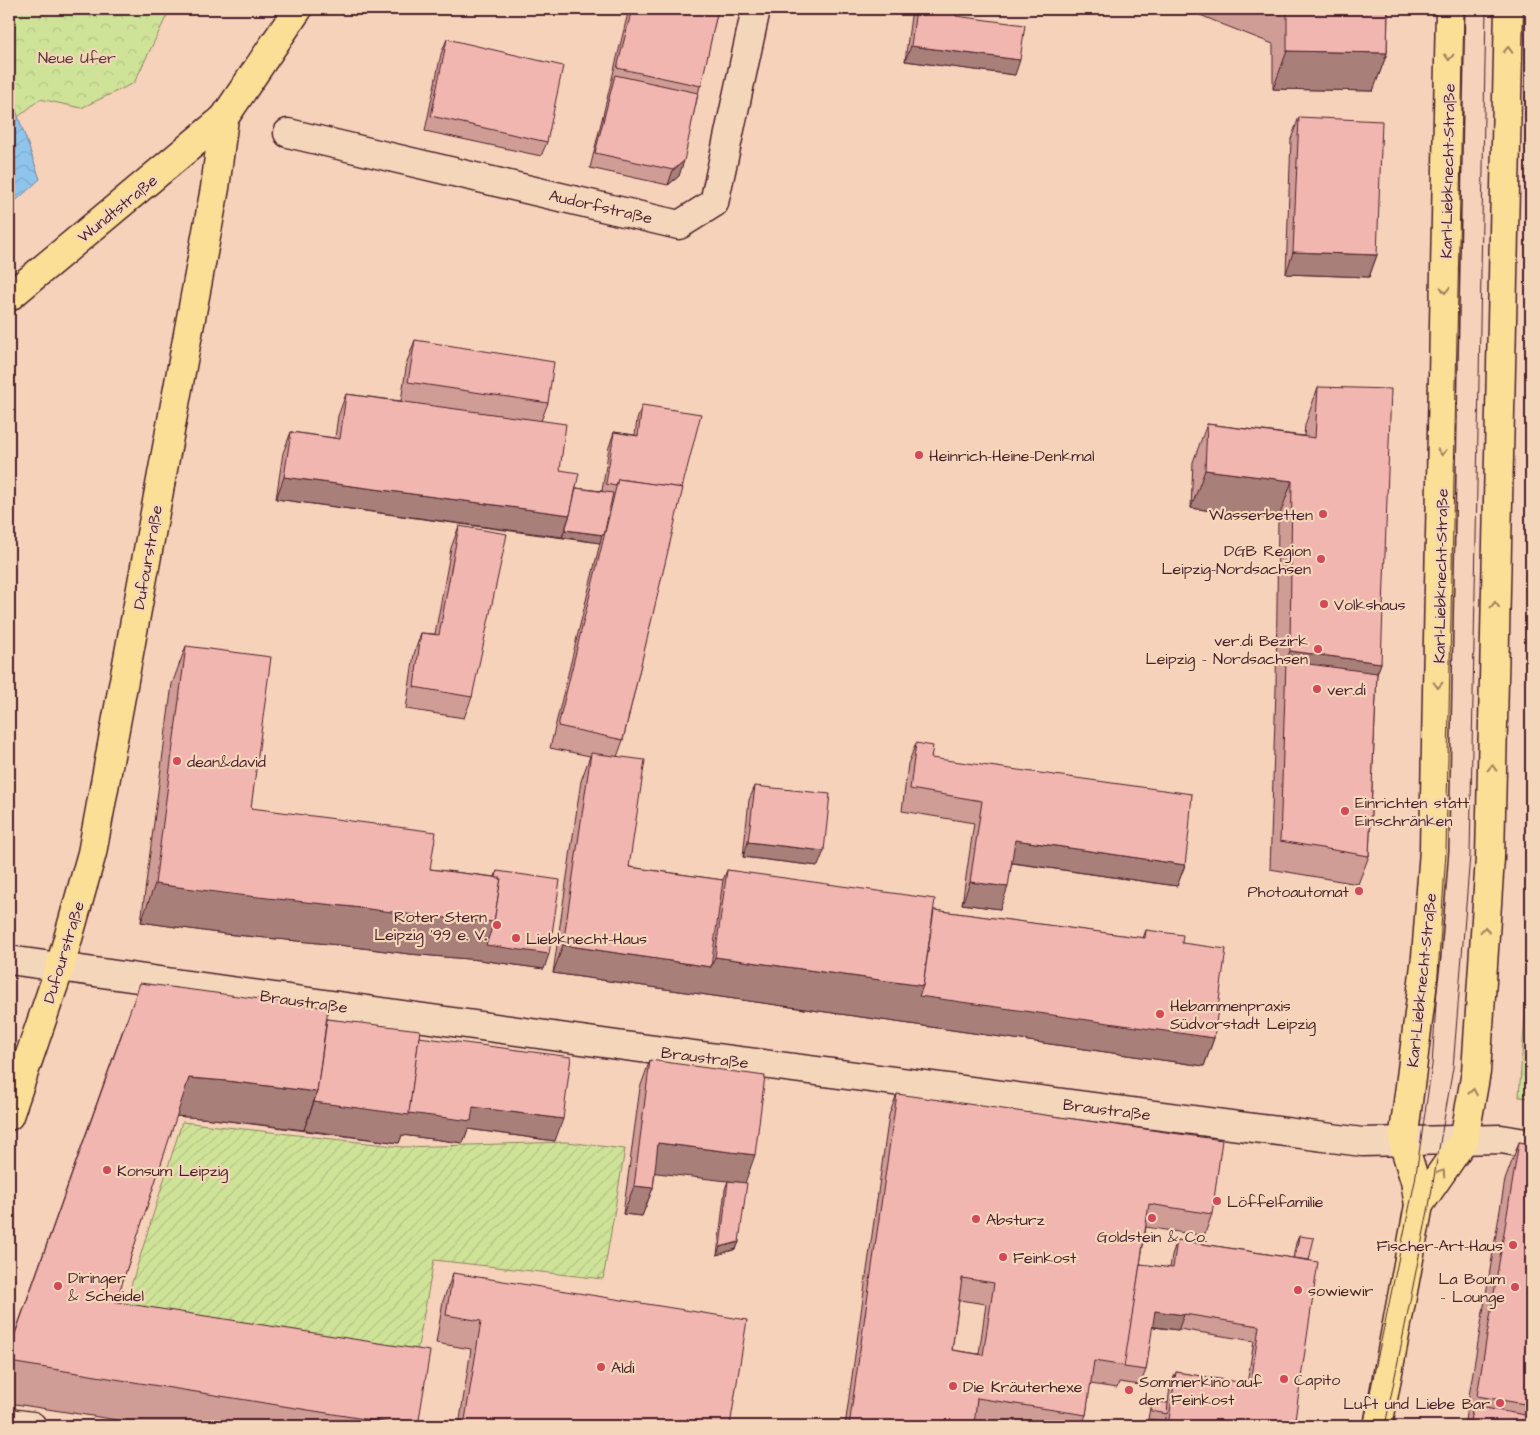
<svg xmlns="http://www.w3.org/2000/svg" width="1540" height="1435" viewBox="0 0 1540 1435" font-family="'Architects Daughter',sans-serif">
<style>
.park{fill:url(#park-crowns);stroke:#8c8162}
.garden{fill:url(#garden-furrows);stroke:#8c8162}
.water{fill:url(#water-waves);stroke:#73839f}
.lines{fill:none;stroke-linecap:round;stroke-linejoin:round}
.minor-casing{stroke:#4a1f2b;stroke-width:31}
.major-casing{stroke:#4a1f2b;stroke-width:31}
.minor{stroke:#f4d6ba;stroke-width:28}
.major{stroke:#fbdf96;stroke-width:28}
.tram{stroke:#4a1f2b;stroke-width:1}
.wall{fill:#cf9d96;stroke:#4a1f2b;fill-rule:evenodd}
.shaded-wall{fill:#a97f7a;stroke:#4a1f2b}
.building{fill:#f1b6af;stroke:#4a1f2b;fill-rule:evenodd}
.oneway{stroke:#a27f60}
.poi-dot{fill:#d1495b;stroke:#f4d6ba;stroke-width:2}
.labels{text-anchor:middle;stroke-width:4.5;stroke-linejoin:round;paint-order:stroke}
.park-label{font-size:16px;fill:#5e3c3b;stroke:#f4d6ba}
.street-label{font-size:16px;fill:#4a1f2b;stroke:#f4d6ba}
.poi-label{font-size:16px;fill:#4a1f2b;stroke:#f4d6ba;text-anchor:start}
</style>
<defs>
<pattern id="park-crowns" width="20" height="18" patternUnits="userSpaceOnUse" patternTransform="scale(1.25)"><rect width="20" height="18" fill="#cfe398"/><path d="M2 6a3 3 0 1 1 6 0M12 15a3 3 0 1 1 6 0" fill="none" stroke="#b3c283"/></pattern>
<pattern id="garden-furrows" width="10" height="10" patternUnits="userSpaceOnUse" patternTransform="scale(1.25)"><rect width="10" height="10" fill="#cfe398"/><path d="M-1 1l2-2M0 10L10 0M9 11l2-2" fill="none" stroke="#b3c283"/></pattern>
<pattern id="water-waves" width="16" height="10" patternUnits="userSpaceOnUse" patternTransform="scale(1.25)"><rect width="16" height="10" fill="#8fc5ed"/><path d="M0 5q4-4 8 0t8 0" fill="none" stroke="#7da9cb"/></pattern>
</defs>
<rect width="100%" height="100%" fill="#f6d2ba"/>
<filter id="ink" filterUnits="userSpaceOnUse"><feTurbulence type="fractalNoise" baseFrequency=".02" numOctaves="2"/><feDisplacementMap in="SourceGraphic" scale="10" xChannelSelector="R" yChannelSelector="G"/><feConvolveMatrix kernelMatrix="1 2 1 2 8 2 1 2 1" color-interpolation-filters="sRGB"/></filter>
<g filter="url(#ink)">
<g class="park">
<path d="M12,9H170L134,83L81,108L40,99L18,117C11,95 8,79 11,55C13,37 17,26 12,9Z"/>
<polygon points="1531,933 1531,1098 1519,1097"/>
</g>
<polygon class="garden" points="182,1122 403,1147 567,1142 625,1149 603,1279 434,1260 412,1378 116,1334"/>
<polygon class="water" points="9,9 12,9 15,21 11,57 10,93 40,179 9,207"/>
<g class="lines">
<g class="minor-casing">
<g id="minor">
<polyline points="288,133 679,225 714,203 756,9"/>
<polyline points="9,960 617,1045 1362,1142 1501,1139 1531,1144"/>
<polyline points="9,1423 32,1426"/>
</g>
</g>
<g class="major-casing">
<g id="major">
<polyline points="9,297 224,118"/>
<polyline points="9,1116 60,967 92,853 215,188 224,118 298,9"/>
<polyline points="1419,1205 1464,1140 1476,1072 1490,858 1509,9"/>
<polyline points="1378,1426 1419,1205 1415,1181 1403,1142 1426,957 1434,850 1450,9"/>
</g>
</g>
<use href="#minor" class="minor"/>
<use href="#major" class="major"/>
<g class="tram">
<polyline points="1363,1426 1415,1181 1432,1065 1446,852 1464,9"/>
<polyline points="1385,1426 1429,1206 1453,1068 1470,855 1486,9"/>
</g>
</g>
<g class="wall">
<polygon points="629,9 718,9 679,176 668,185 590,168"/>
<polygon points="912,9 957,9 956,16 1015,75 905,61"/>
<polygon points="1186,9 1388,9 1387,53 1373,91 1273,89 1273,44 1224,25"/>
<polygon points="447,39 547,142 541,156 425,131 441,54"/>
<polygon points="1299,117 1377,255 1369,277 1286,274 1291,139"/>
<polygon points="415,340 548,403 541,421 560,470 576,488 602,491 609,447 614,432 635,435 637,420 642,405 682,488 623,740 617,757 629,867 723,880 727,870 933,910 1143,938 1146,930 1182,943 1214,1038 1204,1066 553,973 581,781 590,756 550,748 600,543 276,499 283,453 291,432 335,438 338,416 346,394 401,401 407,362"/>
<polygon points="1318,387 1381,663 1377,673 1369,856 1358,884 1270,869 1276,689 1278,520 1191,508 1193,462 1207,424 1304,436 1305,425"/>
<polygon points="459,526 472,697 464,718 406,709 414,654 421,633 435,634 451,548"/>
<polygon points="186,646 251,808 430,869 495,877 497,871 544,969 480,960 409,954 339,945 225,934 141,922 172,684"/>
<polygon points="916,743 931,758 1185,865 1177,886 1012,863 1000,909 962,904 974,823 902,811 908,764"/>
<polygon points="755,786 818,866 743,857 749,800"/>
<polygon points="327,1019 419,1037 555,1141 468,1129 463,1143 402,1135 399,1143 213,1119 176,1116 116,1302 418,1426 156,1426 9,1403 9,1350 126,1021"/>
<polygon points="650,1060 655,1172 653,1188 642,1216 623,1214 640,1088"/>
<path d="M897,1094L1212,1214L1204,1236L1146,1227L1140,1264L1170,1268L1172,1255L1177,1240L1293,1258L1296,1243L1299,1236L1309,1260L1294,1426H1164L1166,1417L1164,1421L1148,1419L1150,1408L1152,1401L1168,1403L1170,1387L1176,1372L1247,1384L1254,1341L1179,1329L1178,1330L1152,1327L1146,1370L1140,1385L1119,1382L1117,1388L1090,1384L1086,1415L1081,1426H1009L974,1421V1426H845L889,1115ZM959,1300L986,1304L979,1354L952,1350Z"/>
<polygon points="1519,1142 1531,1144 1531,1426 1464,1426 1505,1180"/>
<polygon points="728,1181 739,1242 736,1249 717,1255 725,1189"/>
<polygon points="453,1273 730,1426 459,1426 471,1349 436,1343 443,1301"/>
</g>
<g class="shaded-wall">
<polygon points="911,46 1020,60 1015,75 905,61"/>
<polygon points="1287,51 1387,53 1373,91 1273,89"/>
<polygon points="684,161 679,176 668,185 673,170"/>
<polygon points="1293,252 1377,255 1369,277 1286,274"/>
<polygon points="1205,470 1292,481 1278,520 1191,508"/>
<polygon points="284,477 570,515 562,537 276,499"/>
<polygon points="565,530 602,535 600,543 562,537"/>
<polygon points="1290,651 1381,663 1367,701 1286,661"/>
<polygon points="1015,840 1185,865 1177,886 1007,862"/>
<polygon points="748,842 824,851 818,866 743,857"/>
<polygon points="970,882 1008,887 1000,909 962,904"/>
<polygon points="155,884 353,907 494,922 549,954 544,969 480,960 409,954 339,945 225,934 141,922"/>
<polygon points="563,945 711,967 715,957 923,986 1214,1038 1204,1066 553,973"/>
<polygon points="189,1078 227,1081 317,1092 304,1130 213,1119 175,1116"/>
<polygon points="314,1102 408,1113 473,1107 563,1119 555,1141 468,1129 463,1143 402,1135 399,1143 304,1130"/>
<polygon points="658,1143 755,1155 745,1183 648,1172"/>
<polygon points="634,1186 653,1188 642,1216 623,1214"/>
<polygon points="739,1242 736,1249 717,1255 720,1247"/>
<polygon points="1155,1311 1184,1315 1178,1330 1149,1326"/>
</g>
<g class="building">
<polygon points="632,9 718,9 701,86 617,68"/>
<polygon points="916,9 957,9 956,16 1025,25 1020,60 911,46"/>
<polygon points="1287,9 1388,9 1387,53 1287,51"/>
<polygon points="447,39 563,66 547,142 431,116"/>
<polygon points="615,75 698,93 684,161 673,170 595,153"/>
<polygon points="1299,117 1382,121 1377,255 1293,252"/>
<polygon points="415,340 554,362 548,403 408,382"/>
<polygon points="1318,387 1391,389 1381,663 1290,651 1292,481 1205,470 1207,424 1315,438"/>
<polygon points="346,394 566,424 560,470 579,473 570,515 284,477 291,432 340,439"/>
<polygon points="642,405 701,414 682,488 618,479 616,486 606,484 614,432 638,436"/>
<polygon points="618,479 683,488 623,740 558,726"/>
<polygon points="576,488 613,493 604,535 565,530 570,515"/>
<polygon points="459,526 507,534 472,697 414,687 421,633 439,635"/>
<polygon points="186,646 271,657 251,808 436,832 430,869 501,878 494,922 423,916 353,907 239,895 155,884"/>
<polygon points="1286,661 1377,673 1369,856 1280,841"/>
<polygon points="916,743 933,746 931,758 1192,794 1189,831 1185,865 1015,840 1008,887 970,882 982,801 910,789"/>
<polygon points="591,753 645,760 629,867 723,880 711,967 563,945"/>
<polygon points="755,786 830,794 824,851 748,842"/>
<polygon points="727,870 935,899 923,986 715,957"/>
<polygon points="497,871 560,880 549,954 486,945 494,922 501,878 496,878"/>
<polygon points="934,910 1145,938 1146,930 1183,935 1182,943 1226,949 1214,1038 919,996 923,986"/>
<polygon points="140,983 328,1008 317,1092 227,1081 189,1078 116,1302 430,1351 418,1426 408,1426 9,1362 9,1351"/>
<polygon points="327,1019 420,1030 409,1115 314,1102 317,1092"/>
<polygon points="419,1037 571,1057 563,1119 473,1107 471,1121 409,1113"/>
<polygon points="650,1060 765,1076 755,1155 658,1143 653,1188 634,1186"/>
<path d="M897,1094L1222,1140L1212,1214L1149,1204L1125,1366L1094,1361L1086,1415L977,1398L974,1426H849ZM962,1278L994,1283L983,1355L952,1350Z"/>
<polygon points="1519,1142 1531,1144 1531,1405 1477,1396"/>
<polygon points="728,1181 747,1183 739,1242 720,1247"/>
<polygon points="1299,1236 1314,1238 1309,1260 1295,1258"/>
<polygon points="1177,1240 1318,1262 1294,1426 1168,1426 1176,1372 1251,1384 1259,1326 1184,1314 1184,1315 1155,1311 1146,1370 1124,1367 1140,1264 1173,1268"/>
<polygon points="453,1273 747,1320 730,1426 464,1426 481,1321 446,1315"/>
<polygon points="1152,1401 1168,1403 1167,1414 1151,1411"/>
<polygon points="1473,1406 1531,1416 1531,1426 1469,1426"/>
<polygon points="9,1422 31,1426 9,1426"/>
</g>
<defs><path id="oneway-chevron" d="M-2-3.5L2.5 0L-2 3.5" fill="none" stroke-width="1.6" stroke-linecap="round" stroke-linejoin="round" transform="scale(1.25)"/></defs>
<g class="oneway">
<use href="#oneway-chevron" transform="translate(1508 50) rotate(-89)"/>
<use href="#oneway-chevron" transform="translate(1449 57) rotate(91)"/>
<use href="#oneway-chevron" transform="translate(1445 290) rotate(91)"/>
<use href="#oneway-chevron" transform="translate(1442 452) rotate(91)"/>
<use href="#oneway-chevron" transform="translate(1495 605) rotate(-89)"/>
<use href="#oneway-chevron" transform="translate(1438 685) rotate(91)"/>
<use href="#oneway-chevron" transform="translate(1492 768) rotate(-89)"/>
<use href="#oneway-chevron" transform="translate(1485 930) rotate(-86)"/>
<use href="#oneway-chevron" transform="translate(1473 1092) rotate(-80)"/>
<use href="#oneway-chevron" transform="translate(1442 1173) rotate(-56)"/>
</g>
</g>
<g class="poi-dot">
<circle cx="919" cy="455" r="5"/>
<circle cx="1323" cy="514" r="5"/>
<circle cx="1321" cy="559" r="5"/>
<circle cx="1324" cy="604" r="5"/>
<circle cx="1318" cy="649" r="5"/>
<circle cx="1317" cy="689" r="5"/>
<circle cx="177" cy="761" r="5"/>
<circle cx="1345" cy="811" r="5"/>
<circle cx="1359" cy="891" r="5"/>
<circle cx="497" cy="925" r="5"/>
<circle cx="516" cy="938" r="5"/>
<circle cx="1160" cy="1014" r="5"/>
<circle cx="107" cy="1170" r="5"/>
<circle cx="1217" cy="1201" r="5"/>
<circle cx="1152" cy="1218" r="5"/>
<circle cx="976" cy="1219" r="5"/>
<circle cx="1513" cy="1245" r="5"/>
<circle cx="1003" cy="1257" r="5"/>
<circle cx="58" cy="1286" r="5"/>
<circle cx="1515" cy="1287" r="5"/>
<circle cx="1298" cy="1290" r="5"/>
<circle cx="601" cy="1367" r="5"/>
<circle cx="1284" cy="1379" r="5"/>
<circle cx="953" cy="1386" r="5"/>
<circle cx="1129" cy="1390" r="5"/>
<circle cx="1500" cy="1403" r="5"/>
</g>
<g class="labels">
<g class="park-label">
<text x="77" y="63">Neue Ufer</text>
</g>
<g class="street-label">
<text transform="translate(1447 171) rotate(-89)" y="6">Karl-Liebknecht-Straße</text>
<text transform="translate(601 206) rotate(13)" y="6">Audorfstraße</text>
<text transform="translate(117 208) rotate(-39)" y="6">Wundtstraße</text>
<text transform="translate(147 557) rotate(-80)" y="6">Dufourstraße</text>
<text transform="translate(1440 576) rotate(-89)" y="6">Karl-Liebknecht-Straße</text>
<text transform="translate(63 952) rotate(-73)" y="6">Dufourstraße</text>
<text transform="translate(1421 980) rotate(-84)" y="6">Karl-Liebknecht-Straße</text>
<text transform="translate(304 1001) rotate(8)" y="6">Braustraße</text>
<text transform="translate(705 1057) rotate(7)" y="6">Braustraße</text>
<text transform="translate(1107 1109) rotate(7)" y="6">Braustraße</text>
</g>
<g class="poi-label">
<text x="929" y="461">Heinrich-Heine-Denkmal</text>
<text x="1313" y="520" text-anchor="end">Wasserbetten</text>
<text x="1311" y="556" text-anchor="end">DGB Region<tspan x="1311" dy="18">Leipzig-Nordsachsen</tspan></text>
<text x="1334" y="610">Volkshaus</text>
<text x="1308" y="646" text-anchor="end">ver.di Bezirk<tspan x="1308" dy="18">Leipzig - Nordsachsen</tspan></text>
<text x="1327" y="695">ver.di</text>
<text x="187" y="767">dean&amp;david</text>
<text x="1355" y="808">Einrichten statt<tspan x="1355" dy="18">Einschränken</tspan></text>
<text x="1349" y="897" text-anchor="end">Photoautomat</text>
<text x="487" y="922" text-anchor="end">Roter Stern<tspan x="487" dy="18">Leipzig ’99 e. V.</tspan></text>
<text x="526" y="944">Liebknecht-Haus</text>
<text x="1170" y="1011">Hebammenpraxis<tspan x="1170" dy="18">Südvorstadt Leipzig</tspan></text>
<text x="117" y="1176">Konsum Leipzig</text>
<text x="1227" y="1207">Löffelfamilie</text>
<text x="986" y="1225">Absturz</text>
<text x="1152" y="1242" text-anchor="middle">Goldstein &amp; Co.</text>
<text x="1503" y="1251" text-anchor="end">Fischer-Art-Haus</text>
<text x="1013" y="1263">Feinkost</text>
<text x="68" y="1283">Diringer<tspan x="68" dy="18">&amp; Scheidel</tspan></text>
<text x="1505" y="1284" text-anchor="end">La Boum<tspan x="1505" dy="18">- Lounge</tspan></text>
<text x="1308" y="1296">sowiewir</text>
<text x="611" y="1373">Aldi</text>
<text x="1294" y="1385">Capito</text>
<text x="1139" y="1387">Sommerkino auf<tspan x="1139" dy="18">der Feinkost</tspan></text>
<text x="963" y="1392">Die Kräuterhexe</text>
<text x="1490" y="1409" text-anchor="end">Luft und Liebe Bar</text>
</g>
</g>
<rect width="1540" height="1435" fill="none" stroke="#f4d6ba" stroke-width="30"/>
<rect x="15" y="15" width="1510" height="1405" fill="none" stroke="#4a1f2b" stroke-width="2" filter="url(#ink)"/>
</svg>
